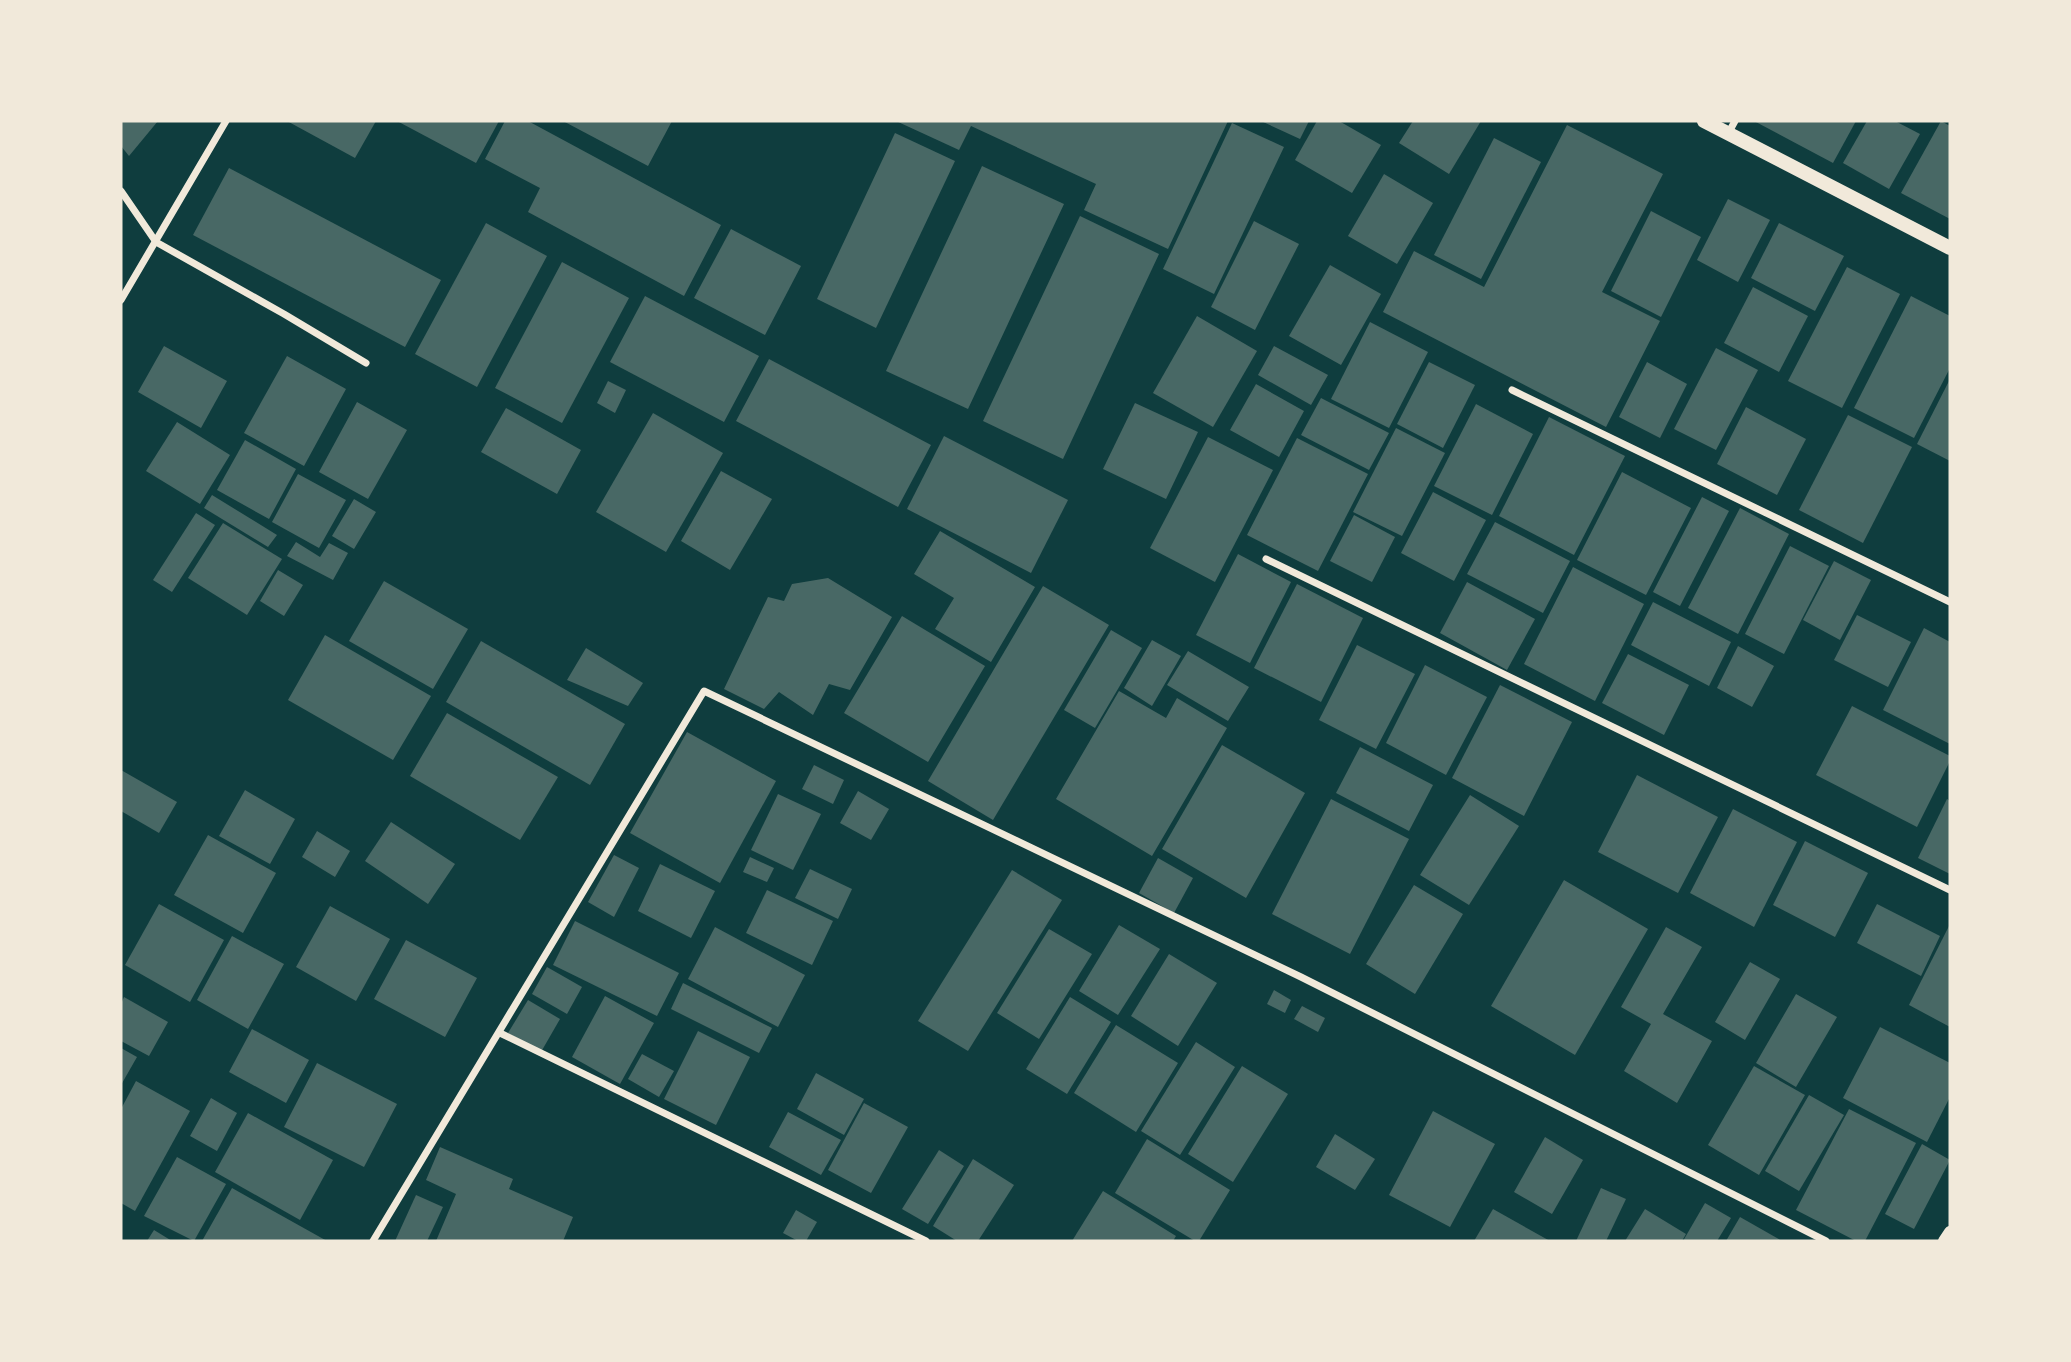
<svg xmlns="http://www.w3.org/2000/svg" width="2071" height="1362" viewBox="0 0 2071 1362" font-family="Commissioner,sans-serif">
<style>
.building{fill:#486865}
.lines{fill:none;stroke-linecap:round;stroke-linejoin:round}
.minor{stroke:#f1e9da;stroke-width:7}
.tertiary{stroke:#f1e9da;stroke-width:12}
.secondary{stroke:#f1e9da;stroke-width:14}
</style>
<rect width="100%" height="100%" fill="#0f3d3e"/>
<g class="building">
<polygon points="121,121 158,121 129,156 121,146"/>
<polygon points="287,121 376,121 355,158"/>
<polygon points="397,121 499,121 476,163"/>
<polygon points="505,121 528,121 721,225 684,296 528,212 540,188 485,159"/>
<polygon points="563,121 672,121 648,166"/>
<polygon points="896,121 1228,121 1168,249 1084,210 1096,184 971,126 959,150"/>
<polygon points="1261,121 1309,121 1300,139"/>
<polygon points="1317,121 1339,121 1381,145 1352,193 1295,160"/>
<polygon points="1413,121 1481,121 1449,174 1399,143"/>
<polygon points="1754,121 1856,121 1833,163"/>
<polygon points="1867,121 1895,121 1920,134 1889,189 1843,163"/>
<polygon points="1941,121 1950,126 1950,219 1901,193"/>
<polygon points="1232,123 1284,147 1214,294 1163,269"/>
<polygon points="1567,125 1663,174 1602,292 1660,321 1606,427 1383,312 1414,251 1484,287"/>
<polygon points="895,133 955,161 876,328 817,299"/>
<polygon points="1494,138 1541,162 1481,279 1434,255"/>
<polygon points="982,166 1064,204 968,409 886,371"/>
<polygon points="229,168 441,280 405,347 193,235"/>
<polygon points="1384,174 1433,203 1397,264 1348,236"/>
<polygon points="1728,199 1770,220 1738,282 1697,260"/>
<polygon points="1651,211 1701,237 1661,317 1611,291"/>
<polygon points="1080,216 1159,254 1063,459 983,421"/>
<polygon points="1254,221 1299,244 1255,330 1211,307"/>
<polygon points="486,223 547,256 477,387 415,354"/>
<polygon points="1779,223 1844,256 1815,311 1751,278"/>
<polygon points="731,229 801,266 765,335 694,298"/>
<polygon points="562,262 629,298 562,423 495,388"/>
<polygon points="1330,265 1381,294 1341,365 1289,336"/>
<polygon points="1847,267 1900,294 1842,408 1788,381"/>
<polygon points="1753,287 1808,316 1779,372 1724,343"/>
<polygon points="645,296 759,356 724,422 610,362"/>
<polygon points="1911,296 1950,316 1950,368 1914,438 1854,408"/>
<polygon points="1197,316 1257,351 1213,427 1153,393"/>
<polygon points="1370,322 1428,352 1389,428 1331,399"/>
<polygon points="164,346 227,381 201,428 138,392"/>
<polygon points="1274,346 1328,375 1311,405 1258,375"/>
<polygon points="1716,348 1758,370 1716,450 1674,429"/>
<polygon points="287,356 346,389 304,466 244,433"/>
<polygon points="769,359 931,445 898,507 736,421"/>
<polygon points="1429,362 1475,385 1443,448 1397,424"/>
<polygon points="1647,362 1687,384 1660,438 1619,417"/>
<polygon points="1950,379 1950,461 1917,444"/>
<polygon points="608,381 626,390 615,413 597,403"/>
<polygon points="1256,384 1304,411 1279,457 1230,430"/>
<polygon points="1321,398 1389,433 1369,470 1301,435"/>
<polygon points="357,402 407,430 368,499 319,472"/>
<polygon points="1135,403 1198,432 1166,499 1103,469"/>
<polygon points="1476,404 1533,434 1492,515 1434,486"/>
<polygon points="1746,407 1806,439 1777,495 1717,464"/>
<polygon points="506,408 581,450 557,494 481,452"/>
<polygon points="653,413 723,453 666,552 596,512"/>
<polygon points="1848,415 1912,447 1863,543 1799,510"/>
<polygon points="1549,417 1625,456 1574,555 1499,516"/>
<polygon points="177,422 230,455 200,504 146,471"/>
<polygon points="1396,428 1445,453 1402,536 1353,512"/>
<polygon points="944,436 1068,500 1031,573 907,509"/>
<polygon points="1208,437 1273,470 1215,582 1150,548"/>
<polygon points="1297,438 1368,474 1318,571 1247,535"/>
<polygon points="245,440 296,469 269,519 217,490"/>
<polygon points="721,471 772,499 730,570 681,541"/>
<polygon points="1622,472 1691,508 1646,595 1577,560"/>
<polygon points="298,474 346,500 319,548 272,522"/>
<polygon points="1433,492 1486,520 1454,581 1401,553"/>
<polygon points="212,495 277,535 268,547 204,508"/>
<polygon points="1702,497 1729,511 1680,606 1653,592"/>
<polygon points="354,499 376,512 354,549 332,536"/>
<polygon points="1740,508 1789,534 1738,634 1688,608"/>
<polygon points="196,513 215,525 172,592 153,580"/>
<polygon points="1354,515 1395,537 1372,582 1330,561"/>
<polygon points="1495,522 1570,561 1543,613 1467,574"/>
<polygon points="223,523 282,559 247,615 188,578"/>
<polygon points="940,531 1035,587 991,662 935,629 954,598 914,574"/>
<polygon points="296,542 320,557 329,543 348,553 333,580 287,556"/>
<polygon points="1790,546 1829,566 1784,654 1745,634"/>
<polygon points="1238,554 1291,582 1250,663 1196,635"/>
<polygon points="1834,561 1871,580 1840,640 1803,620"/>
<polygon points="1573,567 1644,604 1595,701 1524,664"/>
<polygon points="278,570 303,585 284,616 260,601"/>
<polygon points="828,578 892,617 850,690 829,684 813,715 779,692 764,709 724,689 768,597 784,601 792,584"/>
<polygon points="384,581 468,629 433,689 349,641"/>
<polygon points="1467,582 1535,619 1507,670 1440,633"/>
<polygon points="1297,584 1363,618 1321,702 1254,668"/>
<polygon points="1043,586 1109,625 993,820 928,781"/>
<polygon points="1653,602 1731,642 1709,686 1631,645"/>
<polygon points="1857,615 1911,642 1888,687 1834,660"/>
<polygon points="902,616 985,666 928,762 844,713"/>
<polygon points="1924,628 1950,642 1950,744 1883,710"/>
<polygon points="1111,630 1142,648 1095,728 1064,710"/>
<polygon points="325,635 431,696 393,760 288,700"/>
<polygon points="1152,640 1181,656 1152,706 1124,688"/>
<polygon points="481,641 625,724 590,785 446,702"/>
<polygon points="1357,645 1415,674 1376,749 1319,720"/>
<polygon points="1738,646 1774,666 1752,707 1717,688"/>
<polygon points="586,648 643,683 628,706 567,680"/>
<polygon points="1188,651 1249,687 1228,721 1167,685"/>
<polygon points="1628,654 1689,685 1664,735 1602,703"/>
<polygon points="1425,665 1487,697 1446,775 1386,743"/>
<polygon points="1500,685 1572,722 1524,816 1452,778"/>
<polygon points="1119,691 1166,718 1177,698 1227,728 1152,856 1056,799"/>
<polygon points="1852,706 1950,756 1950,761 1917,827 1816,775"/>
<polygon points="447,713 558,777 520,840 410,776"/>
<polygon points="687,732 776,781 720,883 630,833"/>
<polygon points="1222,745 1305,793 1246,898 1162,849"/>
<polygon points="1360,747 1433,785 1409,831 1336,793"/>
<polygon points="814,765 844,780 833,804 802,789"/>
<polygon points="121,770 177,802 159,833 121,811"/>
<polygon points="1637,775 1718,817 1678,893 1598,852"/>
<polygon points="245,790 295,819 270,864 219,836"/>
<polygon points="858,791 889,809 871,840 840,823"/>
<polygon points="778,794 821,814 793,870 751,850"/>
<polygon points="1470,795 1519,826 1469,905 1420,875"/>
<polygon points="1331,799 1409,839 1350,954 1272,914"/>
<polygon points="1947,799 1950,801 1950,874 1918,858"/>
<polygon points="1733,809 1797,842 1754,927 1690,893"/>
<polygon points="391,822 455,864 428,904 365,861"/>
<polygon points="317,831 350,851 335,877 302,857"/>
<polygon points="208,835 276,873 243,933 174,895"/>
<polygon points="1805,841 1868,873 1835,937 1773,905"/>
<polygon points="614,855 639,868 614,917 588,902"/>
<polygon points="750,857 774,868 767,882 743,872"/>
<polygon points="1158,858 1193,878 1174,913 1139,893"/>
<polygon points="660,864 715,891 691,938 638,911"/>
<polygon points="810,869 852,889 838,919 795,898"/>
<polygon points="1012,870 1062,900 968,1051 918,1021"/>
<polygon points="1564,880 1648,929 1575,1055 1491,1006"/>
<polygon points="1414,885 1463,914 1415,994 1366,964"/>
<polygon points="767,890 833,921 812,965 746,933"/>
<polygon points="159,904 224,940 190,1002 125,965"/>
<polygon points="1877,904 1940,936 1921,976 1857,943"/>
<polygon points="330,906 390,939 356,1001 296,967"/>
<polygon points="575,921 679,973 657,1016 553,965"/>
<polygon points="1950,924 1950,1027 1909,1005"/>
<polygon points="1119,925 1160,949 1118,1015 1079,991"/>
<polygon points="715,927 805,975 778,1027 688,979"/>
<polygon points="1666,927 1702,947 1663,1014 1712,1041 1677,1103 1624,1071 1651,1024 1621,1007"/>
<polygon points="1049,929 1092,954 1039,1039 997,1013"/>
<polygon points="232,936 284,964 248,1029 197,1000"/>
<polygon points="406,940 477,978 445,1037 374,999"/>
<polygon points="1169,954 1217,983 1178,1046 1131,1016"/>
<polygon points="1750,962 1780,979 1745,1040 1715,1022"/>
<polygon points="547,967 582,987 567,1014 532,994"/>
<polygon points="683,983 772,1028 759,1053 671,1009"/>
<polygon points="1274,990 1291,1000 1285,1013 1267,1004"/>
<polygon points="1796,994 1837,1017 1796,1087 1756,1063"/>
<polygon points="605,996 654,1023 620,1084 572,1057"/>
<polygon points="124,997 168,1022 149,1056 121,1041 121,1004"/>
<polygon points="1070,997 1111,1022 1067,1094 1026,1069"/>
<polygon points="528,1000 560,1019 541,1052 508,1033"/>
<polygon points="1302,1006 1325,1018 1318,1032 1294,1019"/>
<polygon points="1116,1025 1178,1063 1136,1132 1074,1093"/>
<polygon points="1880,1027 1950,1063 1950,1097 1927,1142 1843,1098"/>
<polygon points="252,1029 309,1060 286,1103 229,1072"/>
<polygon points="698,1031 750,1057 716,1125 664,1099"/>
<polygon points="1196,1042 1235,1067 1180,1155 1141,1131"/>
<polygon points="121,1048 137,1057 121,1085"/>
<polygon points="642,1054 674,1071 659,1097 628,1079"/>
<polygon points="317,1063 397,1104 364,1167 284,1127"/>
<polygon points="1242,1066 1288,1094 1233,1182 1188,1154"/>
<polygon points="1754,1066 1805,1095 1759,1175 1708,1145"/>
<polygon points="816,1073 864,1099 844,1135 797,1109"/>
<polygon points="136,1081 190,1111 135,1211 121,1203 121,1109"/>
<polygon points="1809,1095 1844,1115 1799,1191 1765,1171"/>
<polygon points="211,1098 237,1113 217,1151 190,1136"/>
<polygon points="864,1103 908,1127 871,1193 828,1170"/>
<polygon points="1849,1109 1916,1143 1865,1241 1856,1241 1796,1210"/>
<polygon points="1433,1111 1495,1144 1450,1227 1389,1195"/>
<polygon points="788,1112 841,1140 821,1175 769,1147"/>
<polygon points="248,1113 333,1160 300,1220 215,1172"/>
<polygon points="1335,1134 1375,1159 1355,1190 1316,1167"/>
<polygon points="1545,1137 1583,1160 1552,1214 1514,1192"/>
<polygon points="1147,1139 1230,1190 1199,1241 1195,1241 1115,1193"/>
<polygon points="1922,1144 1950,1160 1914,1229 1885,1214"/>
<polygon points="440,1147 513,1179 509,1189 573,1217 563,1241 436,1241 456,1194 426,1180"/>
<polygon points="939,1150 964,1166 928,1224 902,1209"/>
<polygon points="177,1157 226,1184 194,1241 144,1216"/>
<polygon points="973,1159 1014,1185 978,1241 957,1241 933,1226"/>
<polygon points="232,1188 327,1241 202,1241"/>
<polygon points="1601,1188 1626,1199 1606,1241 1576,1241"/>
<polygon points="1103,1191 1176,1236 1173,1241 1072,1241"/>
<polygon points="416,1195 443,1207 427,1241 395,1241"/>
<polygon points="1705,1203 1731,1218 1717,1241 1683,1241"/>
<polygon points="1493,1209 1550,1241 1474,1241"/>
<polygon points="1645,1209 1686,1234 1682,1241 1625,1241"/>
<polygon points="796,1210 817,1222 806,1241 798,1241 783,1233"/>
<polygon points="1740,1217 1782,1241 1726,1241"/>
<polygon points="154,1230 172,1241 147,1241"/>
</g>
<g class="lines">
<g class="minor">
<polyline points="1729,132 1735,121"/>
<polyline points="121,191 156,242 284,314 366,363"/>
<polyline points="121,300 226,121"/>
<polyline points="1512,390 1950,602"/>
<polyline points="1266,559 1950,890"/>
<polyline points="500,1033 926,1241"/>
<polyline points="373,1241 704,691 1301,977 1826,1241"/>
</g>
<polyline class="tertiary" points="1944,1241 1950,1232"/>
<polyline class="secondary" points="1704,121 1950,248"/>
</g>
<rect width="2071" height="1362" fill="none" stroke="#f1e9da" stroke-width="245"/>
</svg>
